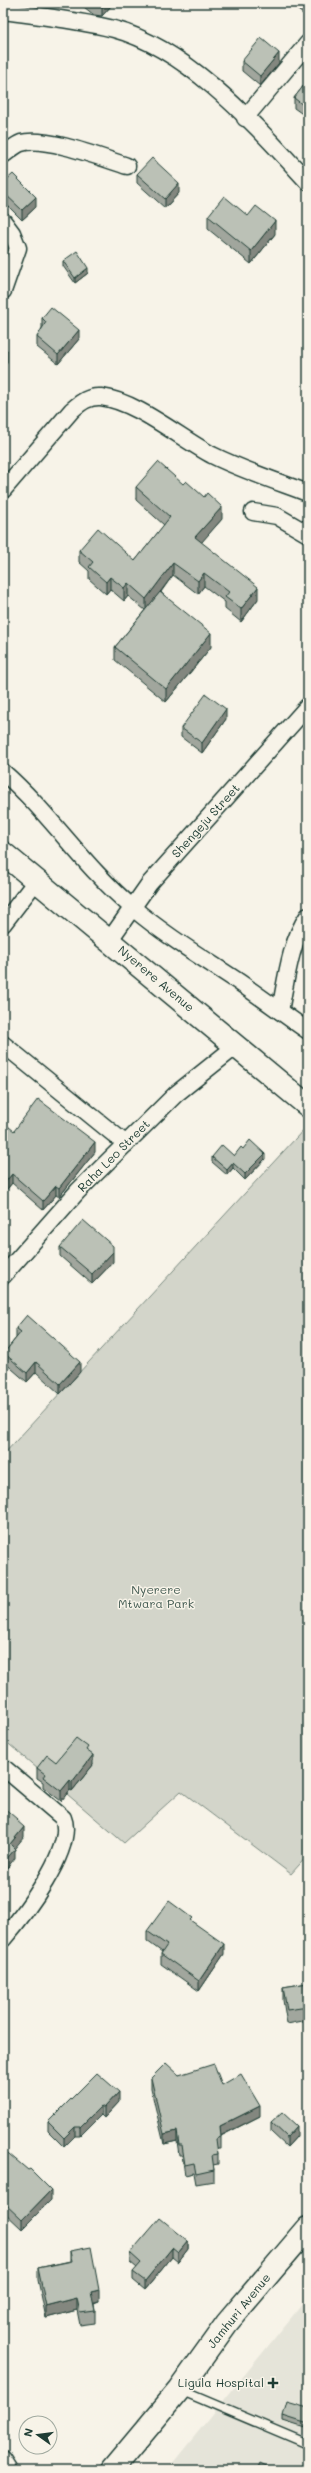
<svg xmlns="http://www.w3.org/2000/svg" width="311" height="2473" viewBox="0 0 311 2473" font-family="Mali,sans-serif">
<style>
.built{fill:#e5e4d9}
.green{fill:#d3d5ca;stroke:#79897f}
.lines{fill:none;stroke-linecap:round;stroke-linejoin:round}
.lane-casing{stroke:#1f3d34;stroke-width:11}
.street-casing{stroke:#1f3d34;stroke-width:19}
.secondary-casing{stroke:#1f3d34;stroke-width:25}
.lane{stroke:#f7f3e8;stroke-width:8}
.street{stroke:#f7f3e8;stroke-width:16}
.secondary{stroke:#f7f3e8;stroke-width:22}
.wall{fill:#a1a69d;stroke:#1f3d34}
.shaded-wall{fill:#83877f;stroke:#1f3d34}
.building{fill:#bbc1b6;stroke:#1f3d34}
.poi-dot{fill:#1f3d34;stroke:#f7f3e8;stroke-width:1.5}
.labels{text-anchor:middle;stroke-width:3;stroke-linejoin:round;paint-order:stroke}
.street-label{font-size:12px;fill:#1f3d34;stroke:#f7f3e8}
.park-label{font-size:12px;fill:#435b52;stroke:#f7f3e8}
.poi-label{font-size:12px;fill:#1f3d34;stroke:#f7f3e8;text-anchor:end}
</style>
<rect width="100%" height="100%" fill="#f7f3e8"/>
<filter id="ink" filterUnits="userSpaceOnUse"><feTurbulence type="fractalNoise" baseFrequency=".025" numOctaves="2"/><feDisplacementMap in="SourceGraphic" scale="8" xChannelSelector="R" yChannelSelector="G"/><feConvolveMatrix kernelMatrix="1 2 1 2 8 2 1 2 1" color-interpolation-filters="sRGB"/></filter>
<g filter="url(#ink)">
<polygon class="built" points="308,2297 308,2470 167,2470"/>
<polygon class="green" points="307,1126 308,1855 291,1874 181,1791 124,1843 3,1739 3,1455"/>
<g class="lines">
<g class="lane-casing">
<polyline id="lane" points="180,2390 308,2444"/>
</g>
<g class="street-casing">
<g id="street">
<path d="M3,11C40,16 78,20 114,29C189,49 257,127 308,182"/>
<polyline points="245,118 308,43"/>
<path d="M3,155C8,152 15,145 21,143C46,136 102,158 127,166"/>
<polyline points="3,221 12,233 18,248 3,291"/>
<path d="M3,490L72,410C81,402 89,396 101,397C136,401 180,438 212,455C242,470 276,481 308,493"/>
<polyline points="253,512 277,516 308,534"/>
<path d="M3,772C50,813 84,867 133,908C166,936 203,958 239,982C262,998 285,1015 308,1031"/>
<polyline points="3,924 36,881"/>
<polyline points="109,941 149,884 308,706"/>
<path d="M280,1011C286,981 290,942 308,916"/>
<polyline points="3,1044 126,1144"/>
<polyline points="3,1276 78,1191 176,1094 236,1046"/>
<path d="M3,1767L63,1818C76,1848 22,1917 3,1939"/>
<polyline points="3,2459 10,2470"/>
</g>
</g>
<g class="secondary-casing">
<g id="secondary">
<polyline points="3,853 308,1106"/>
<polyline points="112,2470 179,2390 227,2323 308,2228"/>
</g>
</g>
<use href="#lane" class="lane"/>
<use href="#street" class="street"/>
<use href="#secondary" class="secondary"/>
</g>
<g class="wall">
<polygon points="79,3 111,3 111,6 102,16 94,15"/>
<polygon points="289,3 308,3 308,18"/>
<polygon points="242,61 279,63 260,86 242,71"/>
<polygon points="308,80 308,118 294,108 294,98"/>
<polygon points="137,174 179,193 165,208 137,183"/>
<polygon points="3,183 36,207 22,220 3,201"/>
<polygon points="208,216 248,216 275,234 251,264 208,229"/>
<polygon points="63,261 88,273 75,283 63,266"/>
<polygon points="42,318 79,339 58,364 37,347 37,337 42,328"/>
<polygon points="136,487 222,519 201,542 258,599 241,622 225,609 225,602 204,586 198,594 173,575 161,592 211,647 166,702 115,660 115,647 145,610 128,596 124,601 110,589 106,594 89,579 89,571 79,562 79,550 135,561 164,525 136,500"/>
<polygon points="226,719 202,753 181,737 181,728"/>
<polygon points="14,1131 95,1152 59,1197 56,1195 43,1210 12,1183 3,1194"/>
<polygon points="243,1149 265,1159 245,1180 233,1168 227,1175 212,1162 212,1157 234,1156"/>
<polygon points="60,1247 113,1262 92,1284 60,1256"/>
<polygon points="16,1328 80,1372 60,1394 36,1372 27,1382 4,1362 4,1353 16,1338"/>
<polygon points="88,1752 93,1765 72,1791 70,1790 61,1801 43,1787 43,1782 37,1778 37,1768"/>
<polygon points="192,1922 224,1954 199,1991 161,1964 161,1954 162,1952 147,1941 147,1931"/>
<polygon points="308,1983 308,2020 287,2024 283,2000 283,1987"/>
<polygon points="97,2073 119,2102 104,2118 101,2115 80,2136 75,2136 64,2147 48,2131 48,2122"/>
<polygon points="179,2075 222,2085 260,2116 221,2136 221,2148 217,2148 218,2154 218,2164 213,2165 214,2170 214,2181 196,2184 194,2173 185,2175 182,2155 179,2155 177,2141 164,2144 151,2089 151,2078"/>
<polygon points="271,2122 297,2136 287,2147 271,2132"/>
<polygon points="3,2149 51,2200 22,2229 3,2211"/>
<polygon points="188,2241 188,2249 178,2262 172,2257 145,2290 133,2280 133,2272 137,2268 130,2262 130,2253"/>
<polygon points="70,2251 99,2302 94,2304 95,2311 95,2323 80,2325 77,2310 46,2318 38,2280 38,2268 70,2261"/>
<polygon points="308,2408 308,2429 283,2421 283,2416"/>
</g>
<g class="shaded-wall">
<polygon points="105,3 111,3 111,6 102,16 102,7"/>
<polygon points="279,53 279,63 260,86 260,76"/>
<polygon points="179,183 179,193 165,208 165,199"/>
<polygon points="36,197 36,207 22,220 22,210"/>
<polygon points="275,221 275,234 251,264 251,251"/>
<polygon points="88,268 88,273 75,283 75,278"/>
<polygon points="79,330 79,339 58,364 58,355"/>
<polygon points="7,350 7,362 3,367 3,355"/>
<polygon points="222,507 222,519 195,550 195,537"/>
<polygon points="173,563 173,575 146,611 146,599"/>
<polygon points="204,573 204,586 198,594 198,581"/>
<polygon points="110,577 110,589 106,594 106,582"/>
<polygon points="128,583 128,596 124,601 124,588"/>
<polygon points="258,587 258,599 241,622 241,609"/>
<polygon points="211,633 211,647 166,702 166,689"/>
<polygon points="226,709 226,719 202,753 202,743"/>
<polygon points="95,1142 95,1152 59,1197 59,1188"/>
<polygon points="265,1154 265,1159 245,1180 245,1174"/>
<polygon points="233,1163 233,1168 227,1175 227,1170"/>
<polygon points="12,1174 12,1183 3,1194 3,1185"/>
<polygon points="56,1186 56,1195 43,1210 43,1201"/>
<polygon points="113,1252 113,1262 92,1284 92,1274"/>
<polygon points="36,1362 36,1372 27,1382 27,1373"/>
<polygon points="80,1362 80,1372 60,1394 60,1384"/>
<polygon points="93,1755 93,1765 72,1791 72,1782"/>
<polygon points="70,1780 70,1790 61,1801 61,1791"/>
<polygon points="24,1827 24,1837 10,1854 10,1844"/>
<polygon points="15,1849 15,1858 3,1873 3,1863"/>
<polygon points="224,1944 224,1954 199,1991 199,1981"/>
<polygon points="119,2092 119,2102 104,2118 104,2108"/>
<polygon points="101,2106 101,2115 80,2136 80,2127"/>
<polygon points="260,2106 260,2116 220,2136 220,2126"/>
<polygon points="297,2126 297,2136 287,2147 287,2137"/>
<polygon points="75,2127 75,2136 64,2147 64,2138"/>
<polygon points="177,2131 177,2141 164,2144 164,2134"/>
<polygon points="51,2190 51,2200 22,2229 22,2220"/>
<polygon points="188,2241 188,2249 178,2262 178,2253"/>
<polygon points="172,2248 172,2257 145,2290 145,2281"/>
<polygon points="99,2290 99,2302 91,2304 91,2292"/>
<polygon points="77,2298 77,2310 46,2318 46,2306"/>
</g>
<g class="building">
<polygon points="91,3 105,3 102,7 94,5"/>
<polygon points="302,3 308,3 308,8"/>
<polygon points="261,38 279,53 260,76 242,61"/>
<polygon points="308,80 308,109 294,98"/>
<polygon points="152,158 179,183 165,199 137,174"/>
<polygon points="13,174 36,197 22,210 3,192 3,183"/>
<polygon points="224,196 248,216 256,206 275,221 251,251 208,216"/>
<polygon points="77,251 88,268 75,278 63,261"/>
<polygon points="51,307 79,330 58,355 37,337 46,322 42,318"/>
<polygon points="3,346 7,350 3,355"/>
<polygon points="158,462 183,484 186,481 204,497 207,493 222,507 195,537 258,587 241,609 225,597 229,592 204,573 198,581 173,563 146,599 128,583 124,588 110,577 106,582 89,567 93,562 79,550 98,528 135,561 170,517 136,487"/>
<polygon points="160,592 211,633 166,689 115,647"/>
<polygon points="206,694 226,709 202,743 181,728"/>
<polygon points="38,1099 95,1142 59,1188 56,1186 43,1201 12,1174 3,1185 3,1122 14,1131"/>
<polygon points="250,1140 265,1154 245,1174 233,1163 227,1170 212,1157 222,1145 234,1156 241,1147 243,1149"/>
<polygon points="83,1220 113,1246 113,1252 92,1274 60,1247"/>
<polygon points="27,1315 80,1362 60,1384 36,1362 27,1373 4,1353 21,1332 16,1328"/>
<polygon points="76,1738 88,1747 86,1750 93,1755 72,1782 70,1780 61,1791 43,1777 45,1774 37,1768 47,1755 56,1762"/>
<polygon points="3,1807 17,1819 16,1820 24,1827 10,1844 15,1849 3,1863"/>
<polygon points="169,1901 192,1918 190,1920 224,1944 199,1981 161,1954 167,1945 147,1931"/>
<polygon points="308,1983 308,2007 287,2010 283,1987"/>
<polygon points="166,2063 179,2075 214,2064 222,2085 241,2074 260,2106 220,2126 221,2137 216,2139 218,2154 212,2155 214,2170 196,2174 194,2163 185,2165 182,2145 179,2145 177,2131 164,2134 151,2078"/>
<polygon points="97,2073 119,2092 104,2108 101,2106 80,2127 75,2127 64,2138 48,2122"/>
<polygon points="282,2112 297,2126 287,2137 271,2122"/>
<polygon points="3,2149 28,2170 30,2169 51,2190 22,2220 3,2202"/>
<polygon points="160,2218 188,2241 178,2253 172,2248 145,2281 133,2272 141,2263 130,2253"/>
<polygon points="91,2247 99,2290 91,2292 95,2311 80,2313 77,2298 46,2306 38,2268 72,2261 70,2251"/>
<polygon points="287,2402 308,2408 308,2424 283,2416"/>
<polygon points="260,2463 275,2470 257,2470"/>
</g>
</g>
<path class="poi-dot" d="M271 2377h4v4h4v4h-4v4h-4v-4h-4v-4h4z"/>
<g class="labels">
<g class="street-label">
<text transform="translate(206 821) rotate(-48)" y="4">Shengeju Street</text>
<text transform="translate(156 979) rotate(40)" y="4">Nyerere Avenue</text>
<text transform="translate(114 1156) rotate(-45)" y="4">Raha Leo Street</text>
<text transform="translate(239 2311) rotate(-51)" y="4">Jamhuri Avenue</text>
</g>
<g class="park-label">
<text x="156" y="1594">Nyerere<tspan x="156" dy="14">Mtwara Park</tspan></text>
</g>
<g class="poi-label">
<text x="264" y="2387">Ligula Hospital</text>
</g>
</g>
<rect width="311" height="2473" fill="none" stroke="#f7f3e8" stroke-width="16"/>
<rect x="8" y="8" width="295" height="2457" fill="none" stroke="#1f3d34" stroke-width="1.5" filter="url(#ink)"/>
<g transform="translate(38 2435) rotate(284)"><circle r="19" fill="#f7f3e8" stroke="#a1aaa0"/>
<path d="M0-3L7 15L0 10L-7 15Z" fill="#1f3d34"/>
<text y="-6" font-size="11" font-weight="bold" text-anchor="middle" fill="#1f3d34">N</text>
</g>
</svg>
